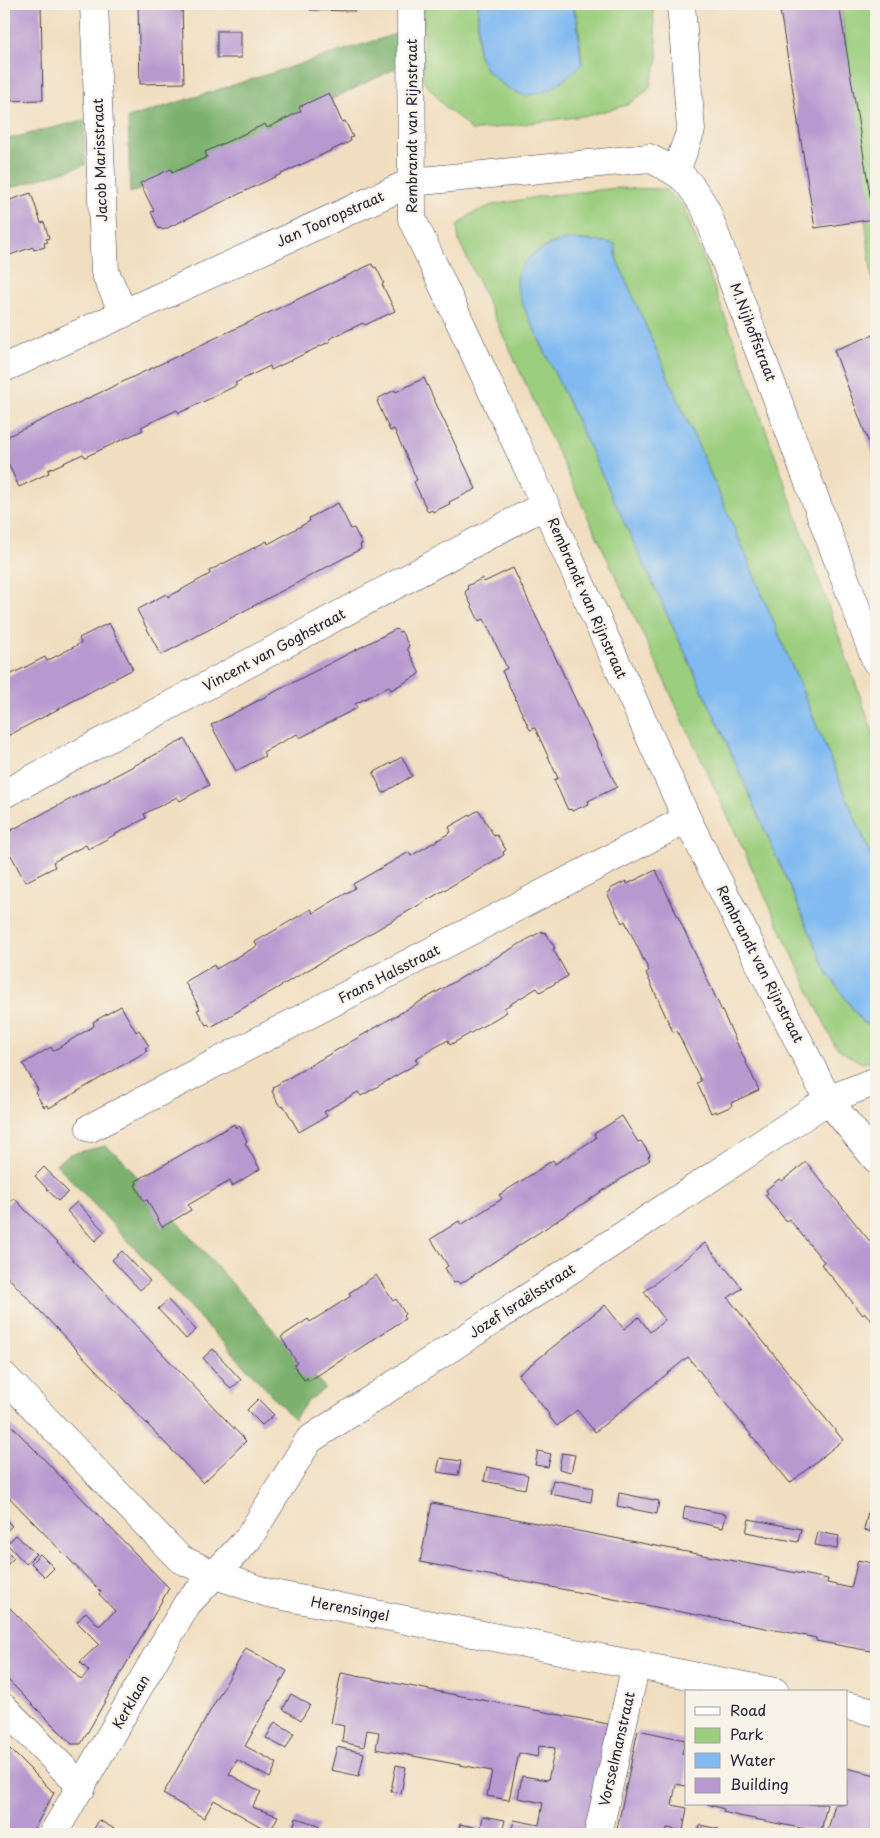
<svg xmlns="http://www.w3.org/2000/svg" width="880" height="1838" viewBox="0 0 880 1838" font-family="'Playpen Sans',sans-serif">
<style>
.green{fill:#9bce7e;stroke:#5e785c}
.forest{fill:#7cb16d;stroke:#4f6a54}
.water{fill:#80baf1;stroke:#516e96}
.building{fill:#b799d0}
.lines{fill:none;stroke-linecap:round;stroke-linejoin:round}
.street-casing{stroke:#413e4f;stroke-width:29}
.secondary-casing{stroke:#413e4f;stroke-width:29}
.street{stroke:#fff;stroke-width:28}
.secondary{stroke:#fff;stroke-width:28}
.labels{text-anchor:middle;stroke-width:4.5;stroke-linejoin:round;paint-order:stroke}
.street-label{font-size:14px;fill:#22223b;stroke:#f7f3e8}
</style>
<rect width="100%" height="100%" fill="#f7f3e8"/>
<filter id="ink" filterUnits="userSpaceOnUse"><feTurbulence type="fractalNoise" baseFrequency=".02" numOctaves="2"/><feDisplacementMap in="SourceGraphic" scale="10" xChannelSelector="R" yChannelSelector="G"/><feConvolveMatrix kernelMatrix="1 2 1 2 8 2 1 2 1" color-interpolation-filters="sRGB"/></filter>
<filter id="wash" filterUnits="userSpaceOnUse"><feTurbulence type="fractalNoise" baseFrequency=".0096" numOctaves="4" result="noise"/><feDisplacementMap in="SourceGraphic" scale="20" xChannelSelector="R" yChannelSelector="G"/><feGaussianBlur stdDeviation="1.12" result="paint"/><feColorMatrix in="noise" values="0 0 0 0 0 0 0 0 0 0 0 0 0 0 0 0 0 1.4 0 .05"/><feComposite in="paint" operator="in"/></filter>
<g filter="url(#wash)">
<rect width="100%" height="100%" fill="#f1dec0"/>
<g class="green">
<polygon points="424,4 478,4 478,53 487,71 507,88 582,64 578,19 572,4 652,4 658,58 649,89 627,105 590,115 472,131 459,118 445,107 423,80"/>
<polygon points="841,4 876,4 876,289 872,279"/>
<path d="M617,188L664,189L683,205L738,351L876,741V868L742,546L617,260L615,244C592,239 570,238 547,245L522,303L722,732L828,974L863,1023L876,1025V1060L862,1063L849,1056L835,1046L459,241L457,226L471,214L492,205L543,196Z"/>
</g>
<g class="forest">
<polygon points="399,33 399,67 153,185 130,193 128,118"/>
<polygon points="84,120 85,165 4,190 4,140"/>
<polygon points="105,1146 118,1155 325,1388 307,1402 294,1419 56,1164 70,1154"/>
</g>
<g class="water">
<path d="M478,4H572C580,24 578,43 582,64L573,73L550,90L526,96L507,88L487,71L478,53Z"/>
<path d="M565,240L599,241L615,244L617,260L742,546L876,868V1025L863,1023L828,974L722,732L522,303C521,297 517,290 517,284C516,259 545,245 565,240Z"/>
</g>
<g id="blocks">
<g class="building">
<polygon points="4,4 41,4 43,100 4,101"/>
<polygon points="138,4 182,4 184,83 140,84"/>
<polygon points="310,4 355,4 355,11 310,10"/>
<polygon points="779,4 839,4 874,219 815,228"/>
<rect x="217" y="31" width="24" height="27"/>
<polygon points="329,93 342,122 345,121 353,137 350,138 351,141 163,230 161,228 159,229 151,212 154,211 140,183 171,169 172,173 207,157 205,152 265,124 267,128 301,111 299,107"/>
<polygon points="31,193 41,223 44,222 49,238 46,239 48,242 44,243 45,247 34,250 33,247 4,257 4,202"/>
<polygon points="372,264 374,268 376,267 384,283 382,284 395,311 365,325 363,323 329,339 331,341 271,370 270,366 235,383 237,385 207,400 179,413 177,410 141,427 143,430 113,444 85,457 83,454 48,470 49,473 19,487 4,455 4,438"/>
<polygon points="876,334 876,462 834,350"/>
<polygon points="424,378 476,489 449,502 450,504 433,512 432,510 428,512 414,482 417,480 394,429 390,431 377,401 379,400 379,398 395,390 396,392"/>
<polygon points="338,503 351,529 354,528 362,544 360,545 361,549 161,655 137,610 166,594 168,597 210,574 209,571 267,541 268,544 310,521 309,518"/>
<polygon points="513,568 617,787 588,801 589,804 572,811 571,809 568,810 554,780 558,778 535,728 530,730 502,671 507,668 484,619 479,621 465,592 468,589 467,586 483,578 484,582"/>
<polygon points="109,623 133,669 4,738 4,678 45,657 47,661 81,643 79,638"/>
<polygon points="396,629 399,632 401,631 409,646 407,648 420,674 391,690 389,686 355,704 357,708 328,723 300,738 297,734 263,752 265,756 236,771 211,725"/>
<polygon points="185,739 209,785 180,801 177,797 144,814 146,818 88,849 86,845 53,862 55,867 25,882 11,855 9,856 4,848 4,834"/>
<polygon points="402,757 412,776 383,793 373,773"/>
<polygon points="479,810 494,836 497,835 506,850 503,852 504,855 211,1027 208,1024 206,1025 197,1010 200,1009 185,982 214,965 216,969 257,946 255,942 311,909 313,913 355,888 353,884 409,852 411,856 451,832 449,827"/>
<polygon points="656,870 759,1090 731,1103 732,1106 716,1113 715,1111 711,1113 697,1083 701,1081 677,1031 673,1032 646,973 649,971 625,921 622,923 607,893 611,891 610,889 626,881 627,884"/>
<polygon points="542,931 543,933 545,932 555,948 553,949 568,976 540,992 537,988 504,1008 507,1012 450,1045 448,1040 415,1059 418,1063 361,1096 358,1092 324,1112 327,1116 299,1132 284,1106 281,1107 278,1103 272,1091 274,1090 273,1087"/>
<polygon points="121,1006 136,1032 139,1030 149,1046 145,1048 147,1051 49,1108 47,1105 44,1107 35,1092 38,1090 23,1064 51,1047 53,1051 94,1026 93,1022"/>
<polygon points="622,1116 638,1142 641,1141 650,1155 648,1157 650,1160 460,1284 457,1281 454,1283 445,1268 448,1266 431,1239 459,1221 461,1225 502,1199 499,1195 526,1178 553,1160 555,1164 596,1138 594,1134"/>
<polygon points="234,1124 236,1128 239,1126 240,1127 247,1141 245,1143 260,1169 232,1186 230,1181 188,1205 191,1210 162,1227 147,1200 144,1201 135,1185 137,1184 136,1181"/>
<polygon points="806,1162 876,1249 876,1326 865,1313 863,1315 821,1264 824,1262 789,1219 786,1221 765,1195 768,1193 766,1190 779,1179 782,1181"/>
<polygon points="44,1167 68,1192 58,1201 35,1176"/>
<polygon points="14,1198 246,1441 203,1483 4,1273 4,1207"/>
<polygon points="77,1202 105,1232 95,1241 67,1211"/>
<polygon points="705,1243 742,1288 728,1298 843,1440 790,1483 688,1357 595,1432 577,1410 557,1426 548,1415 549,1414 518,1375 605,1305 624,1329 639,1317 650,1332 665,1320 644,1292"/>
<polygon points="122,1251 150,1281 140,1290 112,1260"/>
<polygon points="376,1275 393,1301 396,1299 405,1314 403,1316 405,1319 309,1381 307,1378 304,1380 294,1365 297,1363 281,1337 308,1319 310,1322 351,1296 349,1293"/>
<polygon points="168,1300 196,1330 186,1339 158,1309"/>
<polygon points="213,1349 241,1380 231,1389 203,1358"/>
<polygon points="258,1399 274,1415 262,1425 247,1410"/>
<polygon points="4,1418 169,1588 81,1744 72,1744 4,1676 4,1602 81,1680 89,1671 80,1662 99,1644 77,1622 86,1612 99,1626 115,1611 99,1594 101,1592 4,1492"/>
<polygon points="538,1451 551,1454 548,1467 535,1465"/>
<polygon points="562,1453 575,1455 571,1472 559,1469"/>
<polygon points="440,1458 461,1461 458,1475 437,1472"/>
<polygon points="487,1467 528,1475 525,1489 484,1481"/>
<polygon points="553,1480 593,1488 591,1502 550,1494"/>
<polygon points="619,1493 659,1501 657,1514 617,1506"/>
<polygon points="432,1503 828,1579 827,1583 851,1588 858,1560 876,1564 876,1652 816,1641 816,1638 807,1636 420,1562"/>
<polygon points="685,1506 726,1514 723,1528 683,1519"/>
<polygon points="868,1511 876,1513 876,1533 864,1530"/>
<polygon points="4,1518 12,1526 4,1533"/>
<polygon points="749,1519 801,1529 798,1542 746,1532"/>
<polygon points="818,1532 839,1536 837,1549 815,1545"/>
<polygon points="16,1535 36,1554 26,1564 7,1544"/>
<polygon points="6,1550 14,1558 4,1568 4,1553"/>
<polygon points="40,1554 54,1568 45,1577 31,1563"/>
<polygon points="246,1648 287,1671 245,1746 277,1763 270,1778 237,1760 229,1774 261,1792 252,1807 278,1816 270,1832 214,1800 204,1818 163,1794"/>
<polygon points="341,1673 608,1724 586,1834 511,1834 514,1820 539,1825 543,1803 518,1798 522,1776 548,1780 555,1748 539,1746 537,1757 519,1753 509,1800 487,1796 492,1771 376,1749 379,1732 367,1730 364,1747 342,1742 344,1726 331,1723"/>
<polygon points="291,1694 310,1705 301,1720 283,1709"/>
<polygon points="275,1722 294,1733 286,1749 266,1738"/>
<polygon points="638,1730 685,1740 682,1754 686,1755 686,1786 676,1784 672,1805 687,1808 683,1831 667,1828 666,1834 616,1834"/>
<polygon points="4,1743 54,1793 31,1834 4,1834"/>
<polygon points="337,1747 364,1753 359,1776 331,1770"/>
<polygon points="396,1765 406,1767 401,1793 391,1791"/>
<polygon points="846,1768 876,1775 876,1834 827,1834 835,1804 846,1804"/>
<polygon points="707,1804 827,1804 821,1832 739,1816 723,1812 724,1809"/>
<polygon points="483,1816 505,1820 502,1833 481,1828"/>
<polygon points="296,1818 319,1825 316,1834 291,1834"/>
<polygon points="99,1820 123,1834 91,1834"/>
<polygon points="460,1824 482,1829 481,1834 458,1834"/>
<polygon points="700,1825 719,1829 718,1834 698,1834"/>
</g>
</g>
</g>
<g filter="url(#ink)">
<use href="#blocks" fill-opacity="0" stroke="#413e4f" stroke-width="1"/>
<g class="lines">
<g class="street-casing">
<g id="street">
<polyline points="94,4 105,272 123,312"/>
<polyline points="411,4 412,219 545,505 687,819 828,1100 876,1159"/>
<polyline points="676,171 691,130 681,4"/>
<polyline points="4,794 545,505"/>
<polyline points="90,1128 687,819"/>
<polyline points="4,1376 180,1559 216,1575 268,1593 775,1692"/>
<polyline points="846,1706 876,1712"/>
<polyline points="4,1708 82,1787"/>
<polyline points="53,1834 187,1604 248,1539 309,1440 630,1231 828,1100 876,1081"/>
<polyline points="598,1834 636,1664"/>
</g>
</g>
<g class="secondary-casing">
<path id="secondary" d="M4,368L412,182L649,158C682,174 688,178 706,210L876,661"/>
</g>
<use href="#street" class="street"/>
<use href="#secondary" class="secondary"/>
</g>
</g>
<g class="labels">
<g class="street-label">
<text transform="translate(412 126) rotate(-90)" y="5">Rembrandt van Rijnstraat</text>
<text transform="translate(100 160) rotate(-92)" y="5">Jacob Marisstraat</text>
<text transform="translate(330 219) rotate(-24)" y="5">Jan Tooropstraat</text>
<text transform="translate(753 332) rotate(69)" y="5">M.Nijhoffstraat</text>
<text transform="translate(587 598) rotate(66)" y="5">Rembrandt van Rijnstraat</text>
<text transform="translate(274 650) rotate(-28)" y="5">Vincent van Goghstraat</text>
<text transform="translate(760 964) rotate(63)" y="5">Rembrandt van Rijnstraat</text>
<text transform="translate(389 974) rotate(-27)" y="5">Frans Halsstraat</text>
<text transform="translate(522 1301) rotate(-33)" y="5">Jozef Israëlsstraat</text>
<text transform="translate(350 1609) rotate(11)" y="5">Herensingel</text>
<text transform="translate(131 1702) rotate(-60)" y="5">Kerklaan</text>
<text transform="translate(617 1749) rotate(-77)" y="5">Vorsselmanstraat</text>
</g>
</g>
<rect width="880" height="1838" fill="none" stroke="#f7f3e8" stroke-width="20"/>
<rect x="685" y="1690" width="162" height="115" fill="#f7f3e8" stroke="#a29fa3"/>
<rect x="695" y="1707" width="25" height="8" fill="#ffffff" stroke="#a29fa3"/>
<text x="730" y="1716" font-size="15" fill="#22223b">Road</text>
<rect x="695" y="1728" width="25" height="15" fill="#9bce7e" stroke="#a29fa3"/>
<text x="730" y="1740" font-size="15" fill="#22223b">Park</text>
<rect x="695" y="1753" width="25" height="15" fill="#80baf1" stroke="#a29fa3"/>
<text x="730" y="1766" font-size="15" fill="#22223b">Water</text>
<rect x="695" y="1778" width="25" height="15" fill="#b799d0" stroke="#a29fa3"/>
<text x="730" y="1790" font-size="15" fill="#22223b">Building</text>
</svg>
